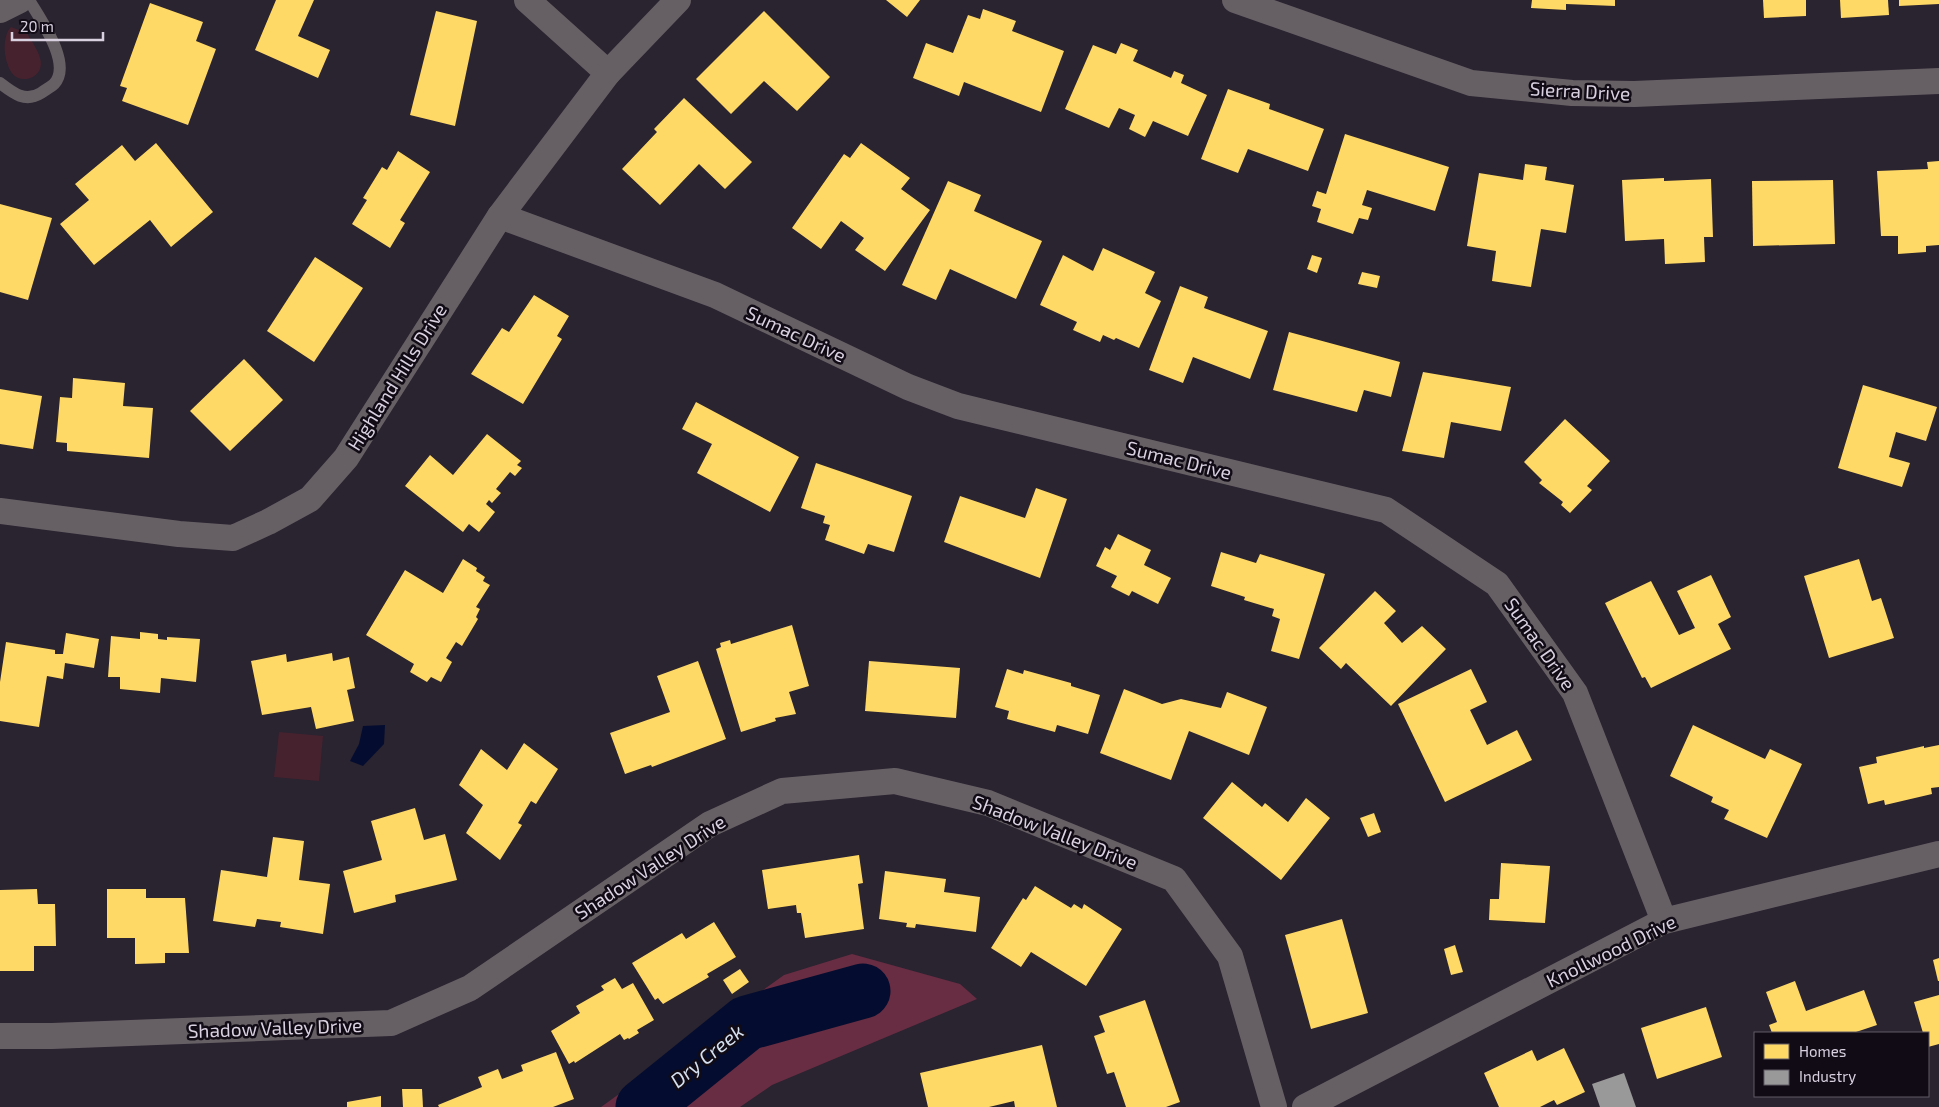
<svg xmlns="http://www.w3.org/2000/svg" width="1939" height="1107" viewBox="0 0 1939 1107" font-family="'Exo 2',sans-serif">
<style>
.green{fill:#46222e}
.forest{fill:#682d42}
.water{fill:#040d2f}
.homes{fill:#ffd966}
.industry{fill:#999}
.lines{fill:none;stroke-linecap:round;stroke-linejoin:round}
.river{stroke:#040d2f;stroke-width:55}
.service{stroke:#666065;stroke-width:12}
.minor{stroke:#666065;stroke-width:26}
.labels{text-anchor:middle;stroke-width:5;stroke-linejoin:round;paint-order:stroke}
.street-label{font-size:19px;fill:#d9d1e0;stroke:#110b15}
.water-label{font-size:20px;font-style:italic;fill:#d4dfef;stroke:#110b15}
</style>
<rect width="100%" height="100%" fill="#2a2330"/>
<g class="green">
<path d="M11,27L27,33C34,46 51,66 33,77C29,79 23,80 18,78C4,72 0,37 11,27Z"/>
<polygon points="279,732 323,736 319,781 274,777"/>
</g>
<polygon class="forest" points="852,954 960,984 977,999 772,1085 740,1107 601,1107 784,975"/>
<polygon class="water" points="385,725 384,744 363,766 350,761 359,744 363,726"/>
<g class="homes">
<polygon points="276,0 314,0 298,36 330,50 318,78 255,50"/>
<polygon points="886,0 920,0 907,17"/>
<polygon points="1532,0 1615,0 1615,6 1566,4 1566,10 1531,8"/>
<polygon points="1763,0 1806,0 1806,16 1764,18"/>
<polygon points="1840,0 1888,0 1889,15 1841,18"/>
<polygon points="1899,0 1939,0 1939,4 1899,6"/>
<polygon points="150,3 203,22 196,41 216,49 188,125 122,101 127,88 120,86"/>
<polygon points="983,9 1016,21 1012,31 1064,51 1041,112 964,82 959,96 913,78 926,43 953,53 968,15 980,19"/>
<polygon points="436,11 477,21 455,126 410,115"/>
<polygon points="764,11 830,77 797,111 764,81 731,114 696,79"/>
<polygon points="1121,43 1138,50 1133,61 1171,78 1174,71 1184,75 1181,83 1207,95 1188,136 1153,121 1145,137 1129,129 1135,115 1119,108 1109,128 1065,109 1093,45 1116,54"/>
<polygon points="1228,89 1270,104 1269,109 1324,129 1308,171 1248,149 1238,173 1201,159"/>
<polygon points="684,98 752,162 725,189 699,164 660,205 622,169 657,132 654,129"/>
<polygon points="1345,134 1449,167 1435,211 1367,190 1362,205 1372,208 1368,220 1359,218 1353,234 1317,222 1321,209 1312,206 1317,191 1326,194"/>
<polygon points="156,143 213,212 171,247 150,220 94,265 60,224 89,200 75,184 122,145 135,161"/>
<polygon points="861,143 910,178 901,189 930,210 885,271 855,250 864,238 841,221 821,249 792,228 844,154 850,158"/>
<polygon points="398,151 430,172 400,220 405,223 390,248 352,224 367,200 363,198 382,167 387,170"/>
<polygon points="1939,161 1939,245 1926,246 1926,252 1898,254 1898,236 1881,236 1877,171 1928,169 1927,162"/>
<polygon points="1525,164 1547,167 1545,180 1574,185 1566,233 1541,229 1531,287 1492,281 1496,251 1467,246 1479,173 1523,180"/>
<polygon points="1664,178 1664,181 1711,179 1713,237 1704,237 1705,262 1665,264 1664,239 1625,241 1622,180"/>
<polygon points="1833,180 1835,244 1753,246 1752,181"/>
<polygon points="948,181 981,195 974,211 1042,241 1016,299 950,269 936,300 902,285"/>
<polygon points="0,204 52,218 28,300 0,292"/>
<polygon points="1103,248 1155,272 1145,293 1161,301 1139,348 1116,338 1114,340 1103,335 1100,342 1073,330 1077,322 1040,305 1063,255 1093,271"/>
<polygon points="1312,255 1322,258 1317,273 1307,269"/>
<polygon points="315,257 363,288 314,362 267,331"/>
<polygon points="1362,272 1380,276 1377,288 1358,284"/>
<polygon points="1180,286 1208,297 1204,308 1268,331 1250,379 1193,357 1183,383 1149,370"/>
<polygon points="534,295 569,316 557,336 562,339 523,404 471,374 502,328 509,332"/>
<polygon points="1289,332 1400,362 1391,397 1364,390 1357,412 1273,390"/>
<polygon points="244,359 283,400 230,451 190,411"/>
<polygon points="1423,372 1511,387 1501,431 1451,422 1444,458 1402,451"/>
<polygon points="73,378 125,383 123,406 153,408 149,458 67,451 67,443 56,442 60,397 72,398"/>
<polygon points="1863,385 1937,407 1926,441 1896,432 1889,457 1910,463 1902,487 1838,468"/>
<polygon points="0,389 42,396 33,449 0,444"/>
<polygon points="696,402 799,457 770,512 697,473 712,444 682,429"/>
<polygon points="1565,419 1610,461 1587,486 1592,490 1570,513 1561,505 1563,502 1539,483 1542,480 1524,462"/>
<polygon points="487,434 521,461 517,465 522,468 515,476 510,472 496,489 501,493 492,503 489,500 486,504 495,512 479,532 469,524 463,532 405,486 430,455 453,475"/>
<polygon points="816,463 912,496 894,552 868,544 864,554 825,540 830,525 823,523 825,516 801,508"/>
<polygon points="1036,488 1067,499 1040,578 944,542 960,496 1025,518"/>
<polygon points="1118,534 1151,550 1144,565 1171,578 1158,604 1132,591 1129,596 1111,587 1117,576 1096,566 1105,547 1110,550"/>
<polygon points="1221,552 1256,563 1260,554 1325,574 1299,659 1271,651 1280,619 1272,616 1274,609 1244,600 1245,597 1211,586"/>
<polygon points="463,559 477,568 476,571 485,577 483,581 490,585 476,607 480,609 476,617 478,619 462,646 456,642 446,658 452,662 441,682 431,677 427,682 410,672 414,664 366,635 405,570 443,593"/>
<polygon points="1859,559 1872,601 1881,598 1894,638 1829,658 1804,576"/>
<polygon points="1711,575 1731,617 1718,624 1731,649 1651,688 1645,677 1642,678 1605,603 1651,581 1679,635 1695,628 1677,591"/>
<polygon points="1375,591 1396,611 1384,623 1402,643 1422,626 1446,649 1391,706 1346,663 1341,669 1319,648"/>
<polygon points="792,625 809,686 789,692 796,714 775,718 776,721 741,732 716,649 721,647 720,643 730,640 731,644"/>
<polygon points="140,632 158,634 158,639 167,640 167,637 200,639 196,682 161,678 160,693 120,689 120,677 108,677 111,636 140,639"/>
<polygon points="66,633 99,639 94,668 65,663 63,679 47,676 39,727 0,721 0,682 6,642 55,650 55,654 63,654"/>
<polygon points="332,653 333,661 349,657 355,688 347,690 354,721 316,729 311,707 262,715 251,661 286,654 287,662"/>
<polygon points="698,661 726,739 652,767 651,765 625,774 610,733 670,712 657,676"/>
<polygon points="869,661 960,668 956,718 865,711"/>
<polygon points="1007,669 1023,674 1024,670 1071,683 1071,686 1100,695 1088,734 1057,725 1055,732 1007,719 1009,711 995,707"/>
<polygon points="1471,669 1487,702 1470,710 1487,745 1517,730 1532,760 1445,802 1398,704"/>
<polygon points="1124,689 1162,704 1181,699 1221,708 1227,692 1267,707 1249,755 1189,731 1171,780 1100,753"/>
<polygon points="1693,725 1765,759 1770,749 1802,764 1767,838 1724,819 1729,810 1711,802 1713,797 1670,776"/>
<polygon points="524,743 558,769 536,804 531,801 518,823 522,825 500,860 466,833 483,805 459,785 481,749 507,770"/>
<polygon points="1939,745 1939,787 1931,788 1932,794 1885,805 1884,800 1868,804 1859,767 1877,763 1876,757 1924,746 1924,748"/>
<polygon points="1232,782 1262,807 1265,803 1288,822 1306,798 1330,818 1281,880 1203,818"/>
<polygon points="415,808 424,840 445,834 457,880 395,895 396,902 354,913 343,871 382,860 371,821"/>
<polygon points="1374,813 1381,832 1368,837 1360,818"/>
<polygon points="273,837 304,841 299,880 330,884 323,934 280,927 281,922 257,919 255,927 213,921 221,870 267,877"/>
<polygon points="859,855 863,883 858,884 864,929 805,938 801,913 797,913 796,905 768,909 762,870"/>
<polygon points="1501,863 1550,866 1545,923 1489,920 1490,899 1499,899"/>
<polygon points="885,871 946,879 944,892 980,897 976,932 916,924 915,928 906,927 907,923 879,919"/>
<polygon points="1035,886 1071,908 1074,904 1082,909 1084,904 1122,929 1086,986 1031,952 1021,967 991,948 1023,898 1026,900"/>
<polygon points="37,889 38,904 55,904 56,946 34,946 34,971 0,971 0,890"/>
<polygon points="107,889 146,889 146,898 185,898 189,953 165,953 165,963 135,964 135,938 107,938"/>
<polygon points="1342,919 1368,1013 1311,1029 1285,935"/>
<polygon points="714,922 736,957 707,974 709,977 663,1004 658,998 655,1000 632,963 682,933 686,939"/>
<polygon points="1455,945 1463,972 1451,975 1444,949"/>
<polygon points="1939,958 1939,981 1938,981 1933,960"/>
<polygon points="740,969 749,982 732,994 723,980"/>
<polygon points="615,978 622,989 633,983 654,1020 637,1030 639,1033 629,1039 628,1038 624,1040 620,1034 575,1063 574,1061 569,1064 551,1031 580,1013 576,1006 604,990 601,986"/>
<polygon points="1795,981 1806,1011 1864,990 1877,1025 1853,1033 1772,1033 1769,1025 1777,1022 1766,992"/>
<polygon points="1939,995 1939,1044 1928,1047 1928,1033 1923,1033 1914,1002"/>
<polygon points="1145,1000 1180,1102 1166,1107 1126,1107 1114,1072 1107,1074 1094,1036 1105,1032 1099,1016"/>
<polygon points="1706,1007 1722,1057 1657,1079 1641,1028"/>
<polygon points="1042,1045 1057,1107 1015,1107 1014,1101 989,1107 928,1107 920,1073"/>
<polygon points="1564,1048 1585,1092 1557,1105 1554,1100 1540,1107 1499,1107 1484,1073 1532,1050 1537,1061"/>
<polygon points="556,1052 574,1099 553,1107 439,1107 438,1105 482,1087 478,1077 498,1069 502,1079 523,1071 521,1065"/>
<polygon points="402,1089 422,1089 423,1107 403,1107"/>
<polygon points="381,1096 381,1107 347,1107 347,1102"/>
</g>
<polygon class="industry" points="1624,1073 1636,1107 1600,1107 1592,1084"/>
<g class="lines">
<polyline class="river" points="643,1107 747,1023 863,991"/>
<path class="service" d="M0,83C13,93 25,103 41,93C45,90 51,87 54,84C73,64 40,19 29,0"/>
<g class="minor">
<polyline points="527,0 608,73"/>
<polyline points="1235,0 1471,83 1572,93 1634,94 1939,81"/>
<polyline points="0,10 20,0"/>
<polyline points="500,216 715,295 908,387 958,406 1386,510 1497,584 1575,693 1664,921"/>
<polyline points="0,511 179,534 233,538 268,522 310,499 346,458 500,216 608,73 678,0"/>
<polyline points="0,1036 52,1036 391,1023 470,988 710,824 782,791 895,781 988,803 1174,879 1230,956 1274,1107"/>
<polyline points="1305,1107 1664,921 1939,854"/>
</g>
</g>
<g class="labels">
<g class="street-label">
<text transform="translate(1580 91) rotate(3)" y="7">Sierra Drive</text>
<text transform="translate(796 334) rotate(25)" y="7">Sumac Drive</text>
<text transform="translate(397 377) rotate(-58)" y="7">Highland Hills Drive</text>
<text transform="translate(1179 460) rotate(14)" y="7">Sumac Drive</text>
<text transform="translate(1540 644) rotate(55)" y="7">Sumac Drive</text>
<text transform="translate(1055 832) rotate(21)" y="7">Shadow Valley Drive</text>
<text transform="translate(650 867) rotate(-33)" y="7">Shadow Valley Drive</text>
<text transform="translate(1611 951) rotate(-26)" y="7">Knollwood Drive</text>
<text transform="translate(275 1028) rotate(-2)" y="7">Shadow Valley Drive</text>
</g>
<g class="water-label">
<text transform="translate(707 1056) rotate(-39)" y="7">Dry Creek</text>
</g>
</g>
<rect x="1754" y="1032" width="175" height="65" fill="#110b15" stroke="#615a66"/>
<rect x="1764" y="1044" width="25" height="15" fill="#ffd966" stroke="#615a66"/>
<text x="1799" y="1057" font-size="15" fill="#d9d1e0">Homes</text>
<rect x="1764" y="1070" width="25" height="15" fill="#999999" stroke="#615a66"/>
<text x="1799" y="1082" font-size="15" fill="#d9d1e0">Industry</text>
<path d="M12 32v8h91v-8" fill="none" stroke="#d9d1e0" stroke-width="2.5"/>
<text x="20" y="32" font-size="15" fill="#d9d1e0" stroke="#110b15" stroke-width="4" paint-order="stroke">20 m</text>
</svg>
